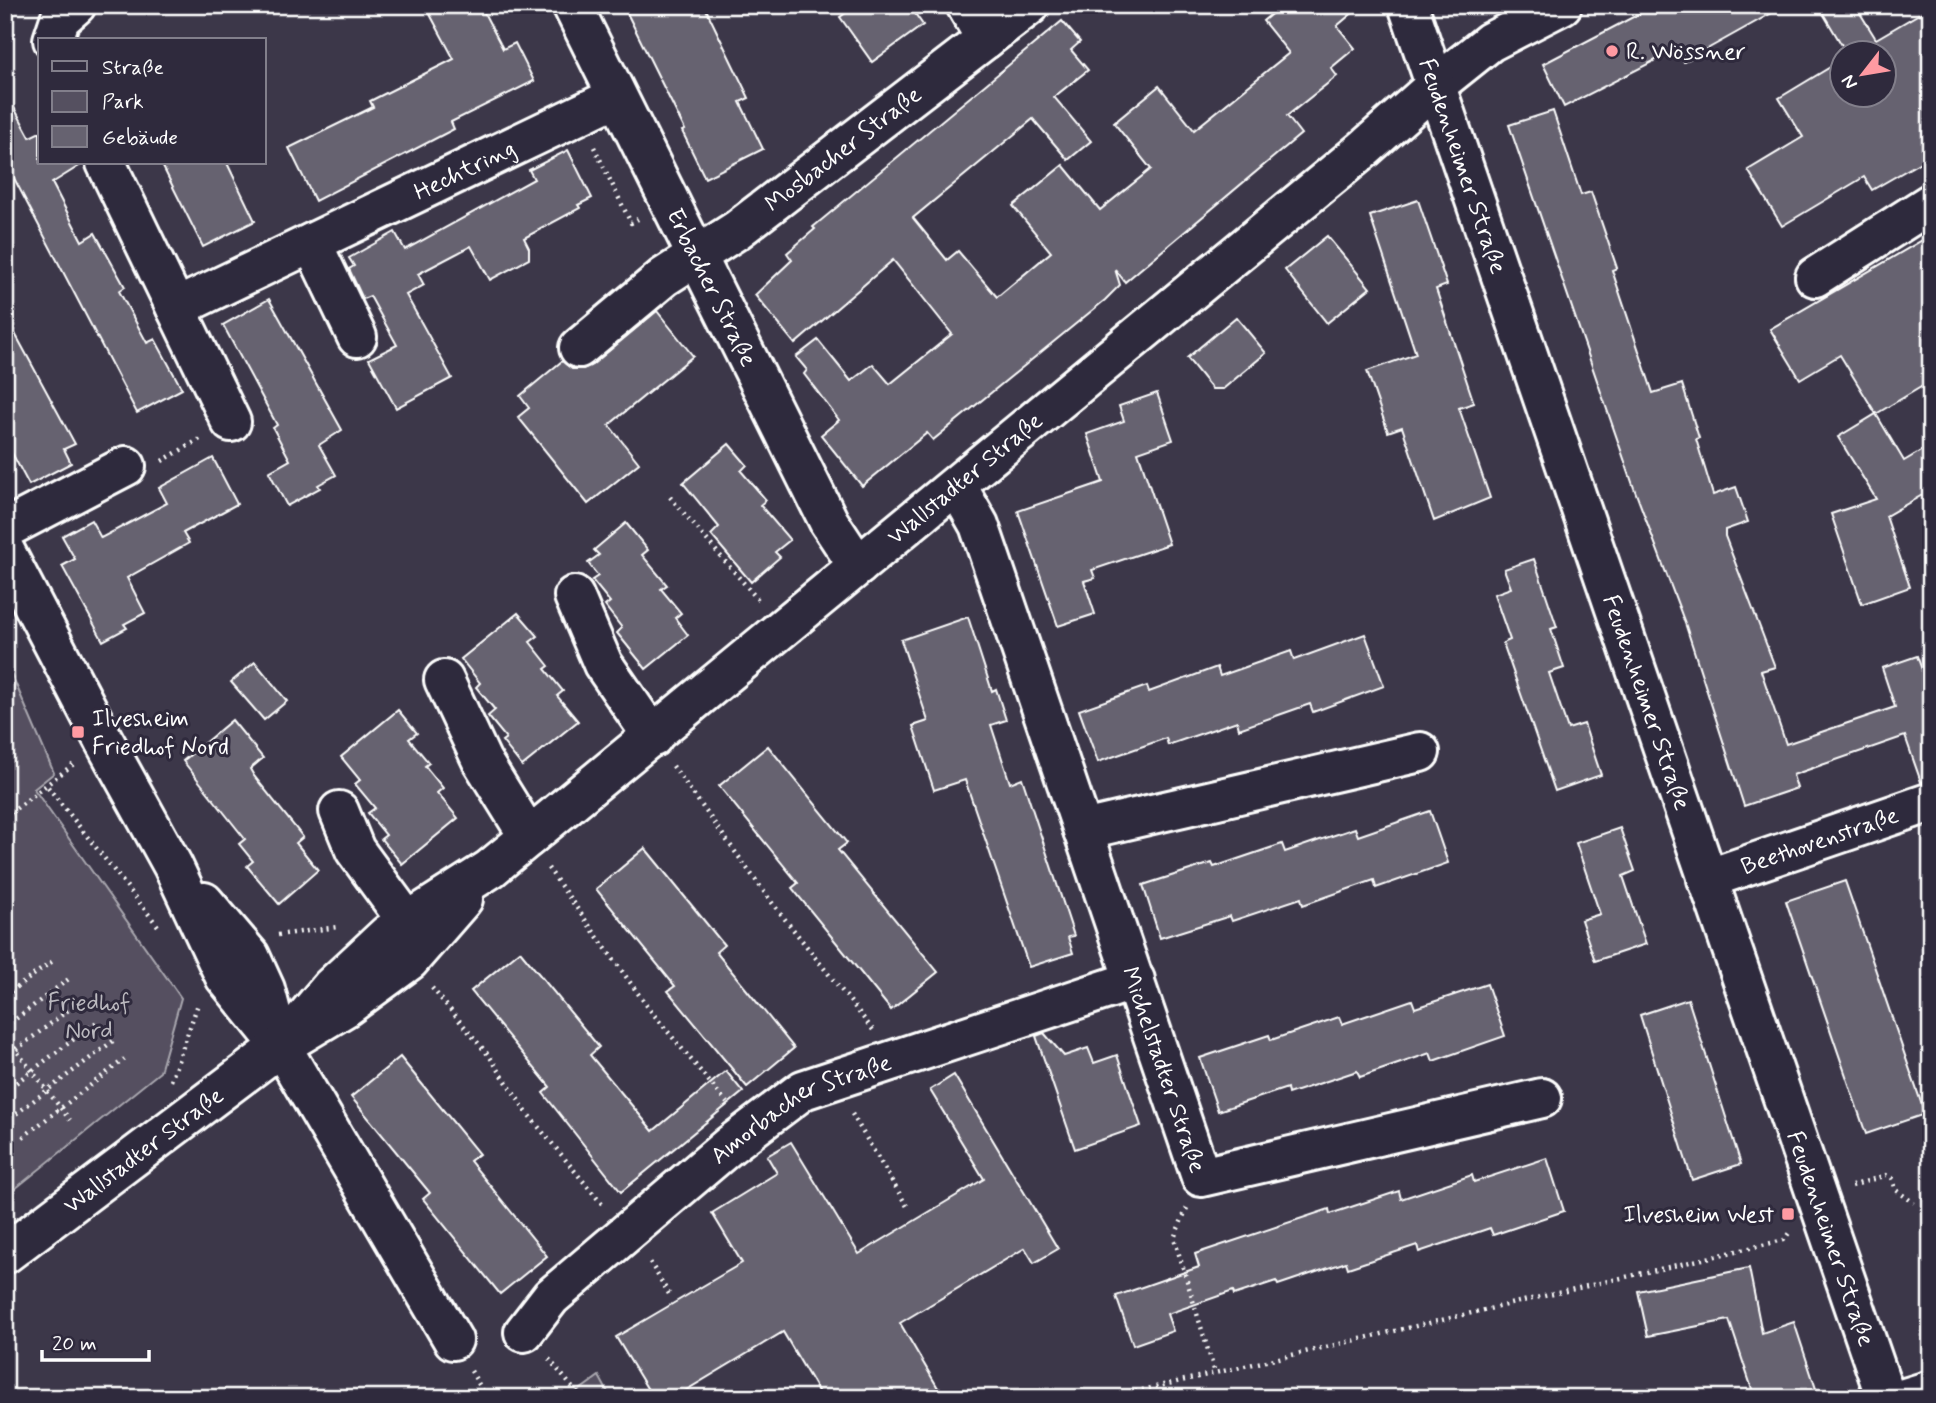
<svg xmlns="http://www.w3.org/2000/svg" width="1936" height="1403" viewBox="0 0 1936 1403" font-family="Mynerve,sans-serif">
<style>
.green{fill:#555060;stroke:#aaa8b0;stroke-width:2}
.building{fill:#666270;stroke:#fff;stroke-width:2}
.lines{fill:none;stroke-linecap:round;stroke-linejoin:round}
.minor-casing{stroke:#fff;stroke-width:44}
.major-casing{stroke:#fff;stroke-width:44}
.path{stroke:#fff;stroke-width:4.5;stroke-dasharray:2 5;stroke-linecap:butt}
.minor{stroke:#2f2a3d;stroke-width:38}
.major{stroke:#2f2a3d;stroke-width:38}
.poi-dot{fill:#ff9aa2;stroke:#2f2a3d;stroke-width:2.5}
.labels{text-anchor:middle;stroke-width:6;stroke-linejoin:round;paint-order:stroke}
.poi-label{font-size:24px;fill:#fff;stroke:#2f2a3d;text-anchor:start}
.street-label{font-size:24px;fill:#fff;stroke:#2f2a3d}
.park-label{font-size:24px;fill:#bbb9bf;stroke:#2f2a3d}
</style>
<rect width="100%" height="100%" fill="#3c3749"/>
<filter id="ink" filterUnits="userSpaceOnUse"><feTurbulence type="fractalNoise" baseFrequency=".0143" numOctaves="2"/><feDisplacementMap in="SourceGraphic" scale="14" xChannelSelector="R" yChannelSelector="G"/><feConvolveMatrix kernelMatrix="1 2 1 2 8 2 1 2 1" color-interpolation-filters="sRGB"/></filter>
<g filter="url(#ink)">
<g class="green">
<polygon points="5,659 54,773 34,789 181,998 160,1072 5,1197"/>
<polygon points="599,1376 611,1398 569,1398"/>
</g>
<g class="building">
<polygon points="425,5 480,5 503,49 515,43 534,81 451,122 454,129 315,201 289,148 373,107 370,101 454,59"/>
<polygon points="623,5 704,5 749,98 740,102 763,149 705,178 682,131 685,130"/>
<polygon points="857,5 909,5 923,25 872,62 840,17"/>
<polygon points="1282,5 1362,5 1337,26 1355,48 1331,68 1337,76 1287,116 1301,134 1125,282 1115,269 1120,285 1105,300 933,440 927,433 862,486 821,435 839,420 804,374 807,370 796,357 818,340 851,381 873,364 890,384 952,334 893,260 795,344 755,295 792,260 787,253 815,229 813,227 1062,21 1080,42 1071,50 1088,70 1054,97 1091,141 1068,160 1033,119 913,218 947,260 958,251 997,297 1051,252 1013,206 1063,165 1100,210 1151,169 1114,123 1159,86 1194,130 1289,53 1263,21"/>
<polygon points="1656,5 1786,5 1684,62 1677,49 1564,107 1543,64"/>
<polygon points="1818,5 1855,5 1876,39 1931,7 1931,156 1872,190 1864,177 1782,226 1748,170 1803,137 1779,98 1842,60 1842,94 1884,94 1884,52 1846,52"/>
<polygon points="5,91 30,137 40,132 40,163 84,163 52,183 82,241 95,233 125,287 119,291 147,343 155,339 182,389 137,413 5,161"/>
<polygon points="1553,111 1581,195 1591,192 1617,268 1612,270 1653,393 1682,384 1699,438 1696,439 1713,495 1736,487 1748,522 1725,530 1725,536 1775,667 1761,671 1786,744 1895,707 1882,668 1917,656 1931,694 1931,781 1921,782 1905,736 1793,775 1797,788 1744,806 1686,626 1634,488 1509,125"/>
<polygon points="568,150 592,198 578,205 580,208 524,238 529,248 529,259 490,280 471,246 418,274 424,285 406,295 452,378 396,408 369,359 397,345 370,296 363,299 349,269 354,266 349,258 395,232 405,250 534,179 529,170"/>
<polygon points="161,163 227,163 255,221 203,247"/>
<polygon points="1418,200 1447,285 1436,289 1474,403 1459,408 1490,498 1434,521 1402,427 1388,432 1367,371 1416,354 1370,216"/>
<polygon points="1931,235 1931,381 1876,414 1840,355 1800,379 1770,329"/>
<polygon points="1327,236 1370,288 1327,323 1285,270"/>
<polygon points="269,299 342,430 319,445 336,475 318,485 320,488 287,506 269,472 290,460 273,428 277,425 223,325"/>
<polygon points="657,311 693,356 609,425 639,463 588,504 518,417 529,408 520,396 562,361 572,369 583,369 592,365"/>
<polygon points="5,315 75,444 64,449 71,463 29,485 5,440"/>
<polygon points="1236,317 1266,353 1223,389 1212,389 1187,358"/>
<polygon points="1157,393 1173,440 1138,452 1169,544 1092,570 1095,578 1084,581 1095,614 1058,626 1018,511 1103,482 1087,434 1124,421 1119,406"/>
<polygon points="1876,414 1904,461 1931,445 1931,490 1886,516 1910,587 1862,604 1831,514 1876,499 1838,437"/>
<polygon points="729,444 747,465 741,471 766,500 760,505 790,540 775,552 780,557 751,582 711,535 719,527 683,483"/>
<polygon points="213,458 237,504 183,533 189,543 127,578 145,613 124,624 127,628 103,641 62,566 75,559 62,536 91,520 101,538 167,503 159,488"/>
<polygon points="626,523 648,550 642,555 667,585 661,589 681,613 675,618 688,635 646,669 617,633 622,628 605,606 610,602 592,580 598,576 588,563 599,555 594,550"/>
<polygon points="1534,559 1557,627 1551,629 1564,668 1549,673 1568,729 1584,724 1601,775 1555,791 1503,643 1510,640 1494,594 1511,588 1504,569"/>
<polygon points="518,613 538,636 530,642 549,666 545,669 563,691 557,696 578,721 522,766 502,741 506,738 488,716 495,710 476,687 480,683 461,659"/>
<polygon points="968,617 992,691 996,689 1006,720 991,725 1010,783 1022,778 1074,936 1068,937 1073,953 1029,967 965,780 934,790 913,726 928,721 901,640"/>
<polygon points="1365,634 1384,686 1313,712 1310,704 1239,729 1237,721 1168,745 1166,738 1098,762 1079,710 1147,686 1149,692 1217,667 1220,676 1291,651 1294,660"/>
<polygon points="255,662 287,701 264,720 231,682"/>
<polygon points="398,710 417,733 409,739 429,763 425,766 443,788 437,793 458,818 402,864 381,839 386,835 368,813 375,808 355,784 360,780 341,757"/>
<polygon points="232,720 263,758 250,769 254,776 303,837 296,843 318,870 279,904 247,866 253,861 239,844 245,839 183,761"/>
<polygon points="768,746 847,843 838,850 938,972 891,1010 792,888 798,883 719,786"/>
<polygon points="1430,811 1448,863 1376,888 1374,880 1303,905 1301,898 1232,921 1230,916 1160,938 1143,885 1212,863 1214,867 1282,844 1285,852 1355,828 1358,836"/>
<polygon points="1620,828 1635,871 1623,876 1646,944 1595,961 1581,920 1600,914 1576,843"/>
<polygon points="645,848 724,945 716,952 794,1048 747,1087 668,991 675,986 596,889"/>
<polygon points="1845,881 1925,1114 1866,1134 1786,901"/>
<polygon points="520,951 599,1047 590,1055 653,1131 726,1071 743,1092 621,1192 543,1093 550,1087 471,991"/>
<polygon points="1487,984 1505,1036 1433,1061 1430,1053 1360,1077 1357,1071 1288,1094 1287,1088 1218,1111 1200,1058 1269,1035 1271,1040 1339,1017 1342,1024 1412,1000 1415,1008"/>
<polygon points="1688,999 1741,1164 1692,1180 1640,1015"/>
<polygon points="1044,1033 1064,1056 1088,1048 1094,1063 1117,1055 1141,1126 1075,1149 1036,1036"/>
<polygon points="400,1057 479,1154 470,1161 547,1256 500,1294 423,1199 430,1193 351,1097"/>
<polygon points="954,1075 1058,1249 1034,1263 1025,1248 900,1323 938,1388 923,1398 822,1398 783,1332 673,1398 653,1398 616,1337 742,1263 712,1213 777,1173 767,1156 791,1142 859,1254 984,1179 930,1090"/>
<polygon points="1547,1158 1564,1211 1493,1235 1490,1228 1419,1252 1417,1245 1348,1268 1346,1262 1278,1285 1276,1281 1234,1295 1233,1291 1167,1314 1173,1331 1133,1345 1116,1296 1199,1267 1195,1254 1329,1209 1330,1214 1399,1191 1401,1199 1472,1175 1474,1182"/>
<polygon points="1749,1268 1762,1333 1794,1322 1819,1398 1755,1398 1729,1320 1648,1336 1638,1291"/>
</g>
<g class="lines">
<g class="minor-casing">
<g id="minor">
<path id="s1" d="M572,5L829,522L858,566"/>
<polyline points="966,5 986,39"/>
<polyline points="53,40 60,19 76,5"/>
<polyline points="1435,86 1490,42 1562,5"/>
<polyline points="106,163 231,422"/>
<polyline points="312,243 357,337"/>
<polyline points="1815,277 1931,203"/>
<path id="s2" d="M176,308L616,97"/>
<path id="s3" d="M579,348L664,277L737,230L1030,5"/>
<path id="s4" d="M957,486L979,525L1201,1177L1542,1098"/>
<polyline points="5,529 126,466"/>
<polyline points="5,551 103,739 173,866 225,977 281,1046 453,1340"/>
<polyline points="574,596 603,664 653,737"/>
<polyline points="444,680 482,761 529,837"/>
<polyline points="339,811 355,850 407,921"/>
<polyline points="1083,830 1420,752"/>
<path id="s5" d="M1707,879L1931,802"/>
<polyline points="204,902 250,956 265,989 276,1031"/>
<path id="s6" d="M524,1332L551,1297L730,1145L803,1090L1135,980"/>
<polyline points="1905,1398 1931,1390"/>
</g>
</g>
<g class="major-casing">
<g id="major">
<path id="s7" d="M1408,5L1886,1398"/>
<path id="s8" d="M281,1046L331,987L388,934L490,869L1364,149L1435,86"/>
<path id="s9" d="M5,1254L281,1046L346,1007L409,961L463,899"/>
</g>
</g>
<g class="path">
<polyline points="594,147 631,223 638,219"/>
<polyline points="162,461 200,439"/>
<polyline points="670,497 760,602"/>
<polyline points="673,766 773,904 873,1030"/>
<polyline points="48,787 158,926"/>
<polyline points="5,817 75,763"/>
<polyline points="548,868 650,1010 727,1103"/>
<polyline points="278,935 338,927"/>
<polyline points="432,988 490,1057 527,1113 602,1204"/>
<polyline points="5,996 54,960"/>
<polyline points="5,1027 70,978"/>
<polyline points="5,1036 70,1120"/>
<polyline points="5,1058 83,999"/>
<polyline points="171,1081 198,1004"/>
<polyline points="5,1091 98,1021"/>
<polyline points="852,1114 908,1208"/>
<polyline points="5,1122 113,1041"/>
<polyline points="23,1137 126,1058"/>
<polyline points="1852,1186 1886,1175 1892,1178 1896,1190 1914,1203"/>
<polyline points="1187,1208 1174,1238 1215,1373"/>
<polyline points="650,1262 669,1294"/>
<polyline points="549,1359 581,1398"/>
<polyline points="471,1371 487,1398"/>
<polyline points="1108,1398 1784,1240 1789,1233"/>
</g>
<use href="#minor" class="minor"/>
<use href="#major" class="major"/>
</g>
</g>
<g class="poi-dot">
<circle cx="1612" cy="51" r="7"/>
<rect x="71" y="725" width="14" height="14" rx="3.5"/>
<rect x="1781" y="1207" width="14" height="14" rx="3.5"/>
</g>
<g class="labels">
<g class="poi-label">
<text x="1626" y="59">R. Wössner</text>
<text x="92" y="726">Ilvesheim<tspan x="92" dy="28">Friedhof Nord</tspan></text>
<text x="1774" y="1222" text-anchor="end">Ilvesheim West</text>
</g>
<g class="street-label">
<text dy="8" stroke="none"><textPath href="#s3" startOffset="331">Mosbacher Straße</textPath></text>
<text dy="8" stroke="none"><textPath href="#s7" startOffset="170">Feudenheimer Straße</textPath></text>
<text dy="8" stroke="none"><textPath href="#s2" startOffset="320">Hechtring</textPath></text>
<text dy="8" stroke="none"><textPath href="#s1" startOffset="315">Erbacher Straße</textPath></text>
<text dy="8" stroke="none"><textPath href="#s8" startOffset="891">Wallstadter Straße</textPath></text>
<text dy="8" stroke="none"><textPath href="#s7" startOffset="737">Feudenheimer Straße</textPath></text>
<text dy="8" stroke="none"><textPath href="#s5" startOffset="119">Beethovenstraße</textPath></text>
<text dy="8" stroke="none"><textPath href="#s4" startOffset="620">Michelstadter Straße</textPath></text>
<text dy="8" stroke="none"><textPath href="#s6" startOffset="360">Amorbacher Straße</textPath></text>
<text dy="8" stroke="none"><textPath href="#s9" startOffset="173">Wallstadter Straße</textPath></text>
<text dy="8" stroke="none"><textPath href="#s7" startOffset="1304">Feudenheimer Straße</textPath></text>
</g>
<g class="park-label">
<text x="89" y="1010">Friedhof<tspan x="89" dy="28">Nord</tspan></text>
</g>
</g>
<rect width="1936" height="1403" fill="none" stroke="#2f2a3d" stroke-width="28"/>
<rect x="14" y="14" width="1908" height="1375" fill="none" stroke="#fff" stroke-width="2.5" filter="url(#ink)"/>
<rect x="38" y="38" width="228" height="126" fill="#2f2a3d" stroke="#827f8b" stroke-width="2"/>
<rect x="52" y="61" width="35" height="10" fill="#2f2a3d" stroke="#827f8b" stroke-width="2"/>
<text x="102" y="74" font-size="21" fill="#ffffff">Straße</text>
<rect x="52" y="91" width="35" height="21" fill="#555060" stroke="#827f8b" stroke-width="2"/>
<text x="102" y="108" font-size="21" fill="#ffffff">Park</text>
<rect x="52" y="126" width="35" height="21" fill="#666270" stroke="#827f8b" stroke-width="2"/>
<text x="102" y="144" font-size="21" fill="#ffffff">Gebäude</text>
<g transform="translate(1863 74) rotate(239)"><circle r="33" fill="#2f2a3d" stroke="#827f8b" stroke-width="2"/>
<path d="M0-5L12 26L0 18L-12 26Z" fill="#ff9aa2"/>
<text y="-10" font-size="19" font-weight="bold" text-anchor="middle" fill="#ffffff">N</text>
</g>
<path d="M42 1350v10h107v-10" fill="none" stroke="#ffffff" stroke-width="3.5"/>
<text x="52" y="1350" font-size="21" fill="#ffffff" stroke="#2f2a3d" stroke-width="5" paint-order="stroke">20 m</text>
</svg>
